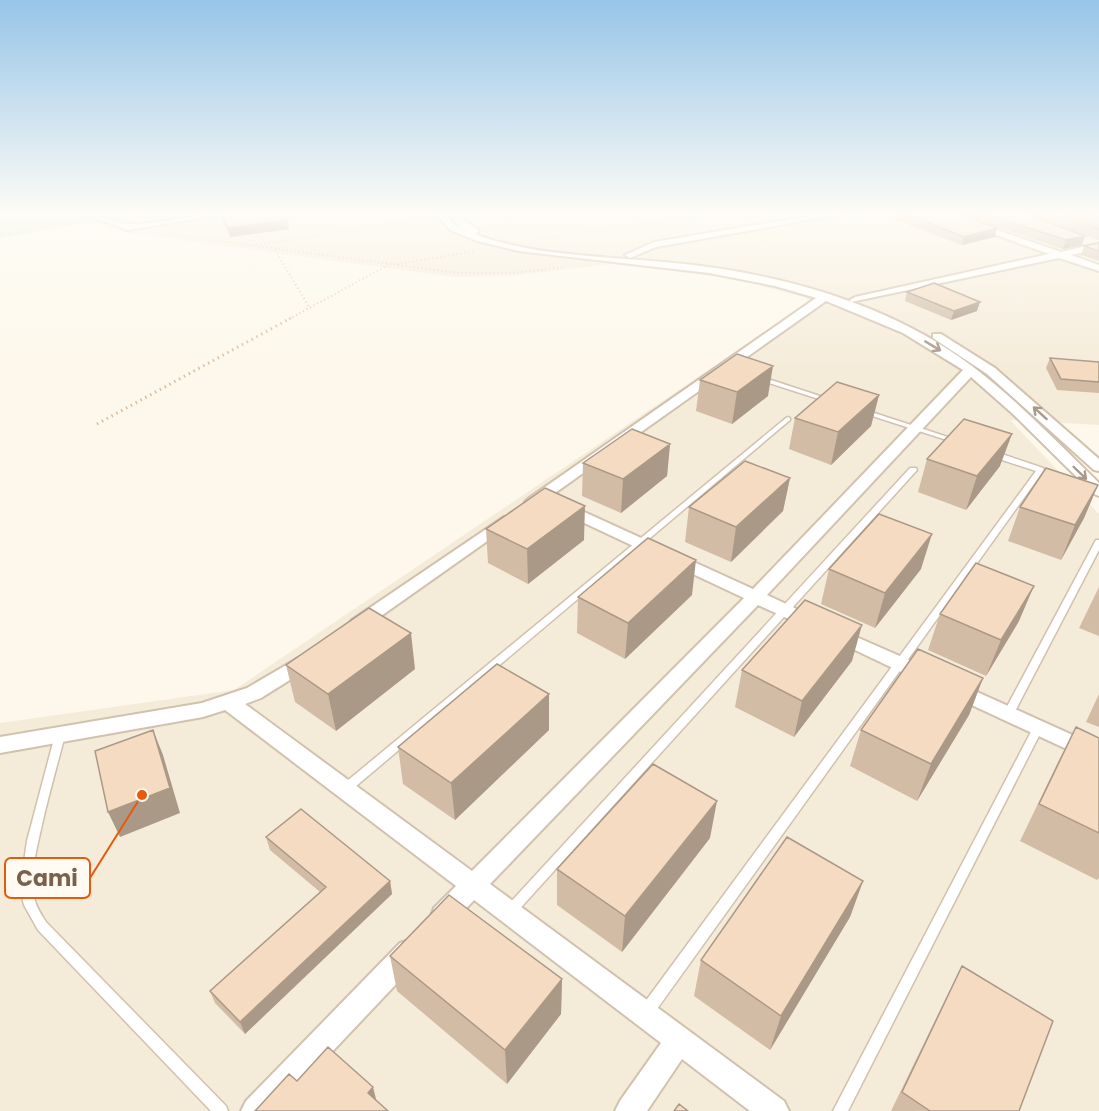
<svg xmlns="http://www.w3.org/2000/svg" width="1099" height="1111" viewBox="0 0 1099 1111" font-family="Poppins,sans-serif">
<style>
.residential{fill:#f5ebd9}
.green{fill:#d3edc8}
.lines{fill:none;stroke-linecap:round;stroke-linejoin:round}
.lane-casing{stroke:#d1c1af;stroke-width:3}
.street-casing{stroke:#d1c1af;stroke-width:4}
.path-far1{stroke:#dabea3;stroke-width:2;stroke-dasharray:1 3;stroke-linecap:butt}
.path{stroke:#dabea3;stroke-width:3;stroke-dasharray:1.5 4;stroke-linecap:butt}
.lane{fill:#fff;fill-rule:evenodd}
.street{fill:#fff;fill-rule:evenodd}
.wall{fill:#d2bca6}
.shaded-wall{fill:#ab9987}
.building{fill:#f4dbc1;stroke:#ab9987;stroke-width:1.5}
.oneway{stroke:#a9988b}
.leader{fill:none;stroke:#e8590c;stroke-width:2}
.callout-dot{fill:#e8590c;stroke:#fffbf2;stroke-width:2}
.callout{fill:#fffbf2;stroke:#e8590c;stroke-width:2}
.callout-label{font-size:22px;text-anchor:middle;font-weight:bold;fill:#7b614c}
</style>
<rect width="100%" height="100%" fill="#fdf8eb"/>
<path class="residential" d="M65 213H1099V425L1010 420 1099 514V1111H0V723L234 690 808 303 807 298 735 279 613 264 509 276 454 277 128 233 87 223Z"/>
<path class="green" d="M0 213H65L87 223 0 238Z"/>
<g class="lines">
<g class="lane-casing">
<path id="lane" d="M762 377 832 400 833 401 830 403 828 402 760 380V378Z
M865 410 957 440 958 441 957 442H953L863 413V411Z
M788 417 790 418V420L349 792 345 793 341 792 340 789 341 786 786 418Z
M990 452H996L1043 468 1044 470 652 1016 647 1018 642 1016 640 1011 642 1006 1036 471 990 456 989 454Z
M910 468H916L917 470 515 914 511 916 507 914 505 910 507 906Z
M1096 540H1099V550L1012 717 1008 718 1004 717 1003 714Z
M1038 724 1042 725 1043 728 848 1111H833L1033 728 1034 725Z
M60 731 64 732 65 735C57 766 48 797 41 829 36 851 30 875 34 897 36 907 41 914 46 922L226 1106 228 1111H211L38 930 24 905 22 897 21 882 27 841 55 735 56 732Z"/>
</g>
<g class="street-casing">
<path id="street" d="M81 213C98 213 114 224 130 224 164 224 198 213 232 213L128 230Z
M436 213H445L456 226 464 229 457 225 451 213H460L464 221 477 229 479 231 475 234C532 257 623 257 685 264 785 275 891 305 972 366 1018 401 1058 443 1099 483V496L1094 494 1013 414 971 377 767 595 818 619 821 623 818 627H806L758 605 490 884 784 1101 789 1111H750L682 1059 647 1111H615L620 1101 661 1043 474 900 452 924 443 927 434 924 431 916 434 908 456 886 225 710 203 717 0 753V737L202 703 247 688 305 654 312 656 314 661 312 666 261 698 245 704 472 871 744 598 561 512 558 509 561 506H571L753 589 963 370 903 333 826 301 538 505H528L525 502 528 499 816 298 775 286 709 273 518 251 477 241 450 230Z
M827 213H849L656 247 630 258 625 255 654 242Z
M935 213H948L1061 252 1099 243V249L1071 255 1099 265V271L1059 258 851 302 850 300 855 297 1049 254Z
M933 334H941L995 368 1099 459V471L1094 470 987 374 933 338Z
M504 517 510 519 512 522 510 525 364 628H352L349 624 352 620Z
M838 629 934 671 937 676 934 681H920L832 639 829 635 832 631Z
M955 682 1099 747V764L948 694 945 689 948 684Z
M409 940 418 943 422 952 418 961 276 1111H241L246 1101 400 943Z"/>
</g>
<path class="path-far1" d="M168 234 458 273H512L565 267
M0 235 47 227 54 221 47 213
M539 239 717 213
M257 245 430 218
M275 250 309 307
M397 264 476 251
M289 319 388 265"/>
<path class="path" d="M97 424 291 318"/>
<use href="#lane" class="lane"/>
<use href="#street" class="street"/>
</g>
<path class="wall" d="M892 213H955L995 237 962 245 891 218Z
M956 213H1057L1099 228V240L1054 225 1082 245 1063 249Z
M1057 213H1099V227Z
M221 214 289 229 230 237 223 223Z
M1099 243V261L1081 255 1084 246Z
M907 292 977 311 951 320 905 301Z
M1050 358 1099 362V393L1057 390 1046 368Z
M700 380 768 396 732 424 696 411Z
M879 395 871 426 831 465 789 449 795 418Z
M670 444 667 476 621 513 582 496 583 463Z
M927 459 1000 466 966 510 918 492Z
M790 478 783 511 731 562 685 542 689 507Z
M1098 485 1084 518 1061 560 1008 541 1020 507Z
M486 529 584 540 528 584 488 563Z
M829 569H921L875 628 821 604Z
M1099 587V636L1079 628Z
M692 595 625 659 577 633 578 597Z
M940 614 1019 621 986 676 928 650Z
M852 661 794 737 735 707 742 670Z
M286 665 415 669 336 731 295 702Z
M983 678 969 715 917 801 850 766 861 730Z
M1099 694V727L1086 722Z
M1076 727 1099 738V878L1097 880 1020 841 1057 764Z
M549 730 455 820 403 784 398 747Z
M266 837 390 881 392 894 245 1034 215 1003 210 991 320 892 270 850Z
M710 838 622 952 557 905V869Z
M863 881 850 917 770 1050 694 996 701 960Z
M390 956 562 979 561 1014 507 1084 397 991Z
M962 966 1019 1111H891L944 1002Z"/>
<path class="shaded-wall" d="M287 213 289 229 230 237 228 228Z
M997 228 995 237 962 245 964 237Z
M1085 236 1082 245 1063 249 1066 240Z
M980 302 977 311 951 320 954 311Z
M773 366 768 396 732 424 737 392Z
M879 395 871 426 831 465 838 432Z
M1012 434 1000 466 966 510 977 476Z
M670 444 667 476 621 513 623 479Z
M790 478 783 511 731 562 736 527Z
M1098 485 1084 518 1061 560 1075 525Z
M585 506 584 540 528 584 527 549Z
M932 534 921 569 875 628 885 593Z
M696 560 692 595 625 659 628 623Z
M1034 586 1019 621 986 676 1001 640Z
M862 625 852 661 794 737 802 701Z
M411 633 415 669 336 731 328 694Z
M983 678 969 715 917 801 931 764Z
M549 694V730L455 820 451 783Z
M153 730 163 755 180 813 120 837 108 812Z
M717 801 710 838 622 952 625 916Z
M390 881 392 894 245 1034 240 1022Z
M863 881 850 917 770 1050 781 1016Z
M562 979 561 1014 507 1084 505 1050Z
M373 1087 379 1111 368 1093Z"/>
<path class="building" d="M230 213H287L288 220 228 228 221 214Z
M904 213H955L997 228 964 237Z
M983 213H1023L1085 236 1066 240Z
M1048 213H1057L1099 228V230Z
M1086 213H1099V217Z
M1099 243V251L1084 246Z
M934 283 980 302 954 311 907 292Z
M737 354 773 366 737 392 700 380Z
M1050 358 1099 362V382L1061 379Z
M837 382 879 395 838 432 795 418Z
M964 419 1012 434 977 476 927 459Z
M632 429 670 444 623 479 583 463Z
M745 461 790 478 736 527 689 507Z
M1046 468 1098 485 1075 525 1020 507Z
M545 488 585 506 527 549 486 529Z
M879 514 932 534 885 593 829 569Z
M648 538 696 560 628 623 578 597Z
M976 563 1034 586 1001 640 940 614Z
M805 600 862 625 802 701 742 670Z
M369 608 411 633 328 694 286 665Z
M918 649 983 678 931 764 861 730Z
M497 664 549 694 451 783 398 747Z
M1076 727 1099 738V833L1039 804Z
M153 730 170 788 108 812 95 751Z
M653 764 717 801 625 916 557 869Z
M301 809 390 881 240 1022 210 991 326 887 266 837Z
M787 837 863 881 781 1016 701 960Z
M449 895 562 979 505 1050 390 956Z
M962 966 1053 1021 1019 1111H930L902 1092Z
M328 1047 373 1087 368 1093 388 1111H255L289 1074 297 1081Z
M679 1104 688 1111H674Z"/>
<defs><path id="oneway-shaft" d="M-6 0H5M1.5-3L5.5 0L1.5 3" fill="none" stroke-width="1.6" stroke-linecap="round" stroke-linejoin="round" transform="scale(1.5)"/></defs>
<g class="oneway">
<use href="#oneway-shaft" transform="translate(933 346) rotate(31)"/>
<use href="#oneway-shaft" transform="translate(1040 413) rotate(-138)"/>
<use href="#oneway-shaft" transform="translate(1080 473) rotate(44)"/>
</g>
<linearGradient id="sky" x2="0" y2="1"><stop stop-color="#97c5e8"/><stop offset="0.58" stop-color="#fefcf6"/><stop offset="1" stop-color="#fefcf6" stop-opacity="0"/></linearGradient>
<rect width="1099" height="369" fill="url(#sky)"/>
<path class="leader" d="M142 795L90 878"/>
<circle class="callout-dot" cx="142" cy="795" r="6"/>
<rect class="callout" x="5" y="858" width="85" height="40" rx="6"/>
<g class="callout-label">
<text x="47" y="886">Cami</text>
</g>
</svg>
